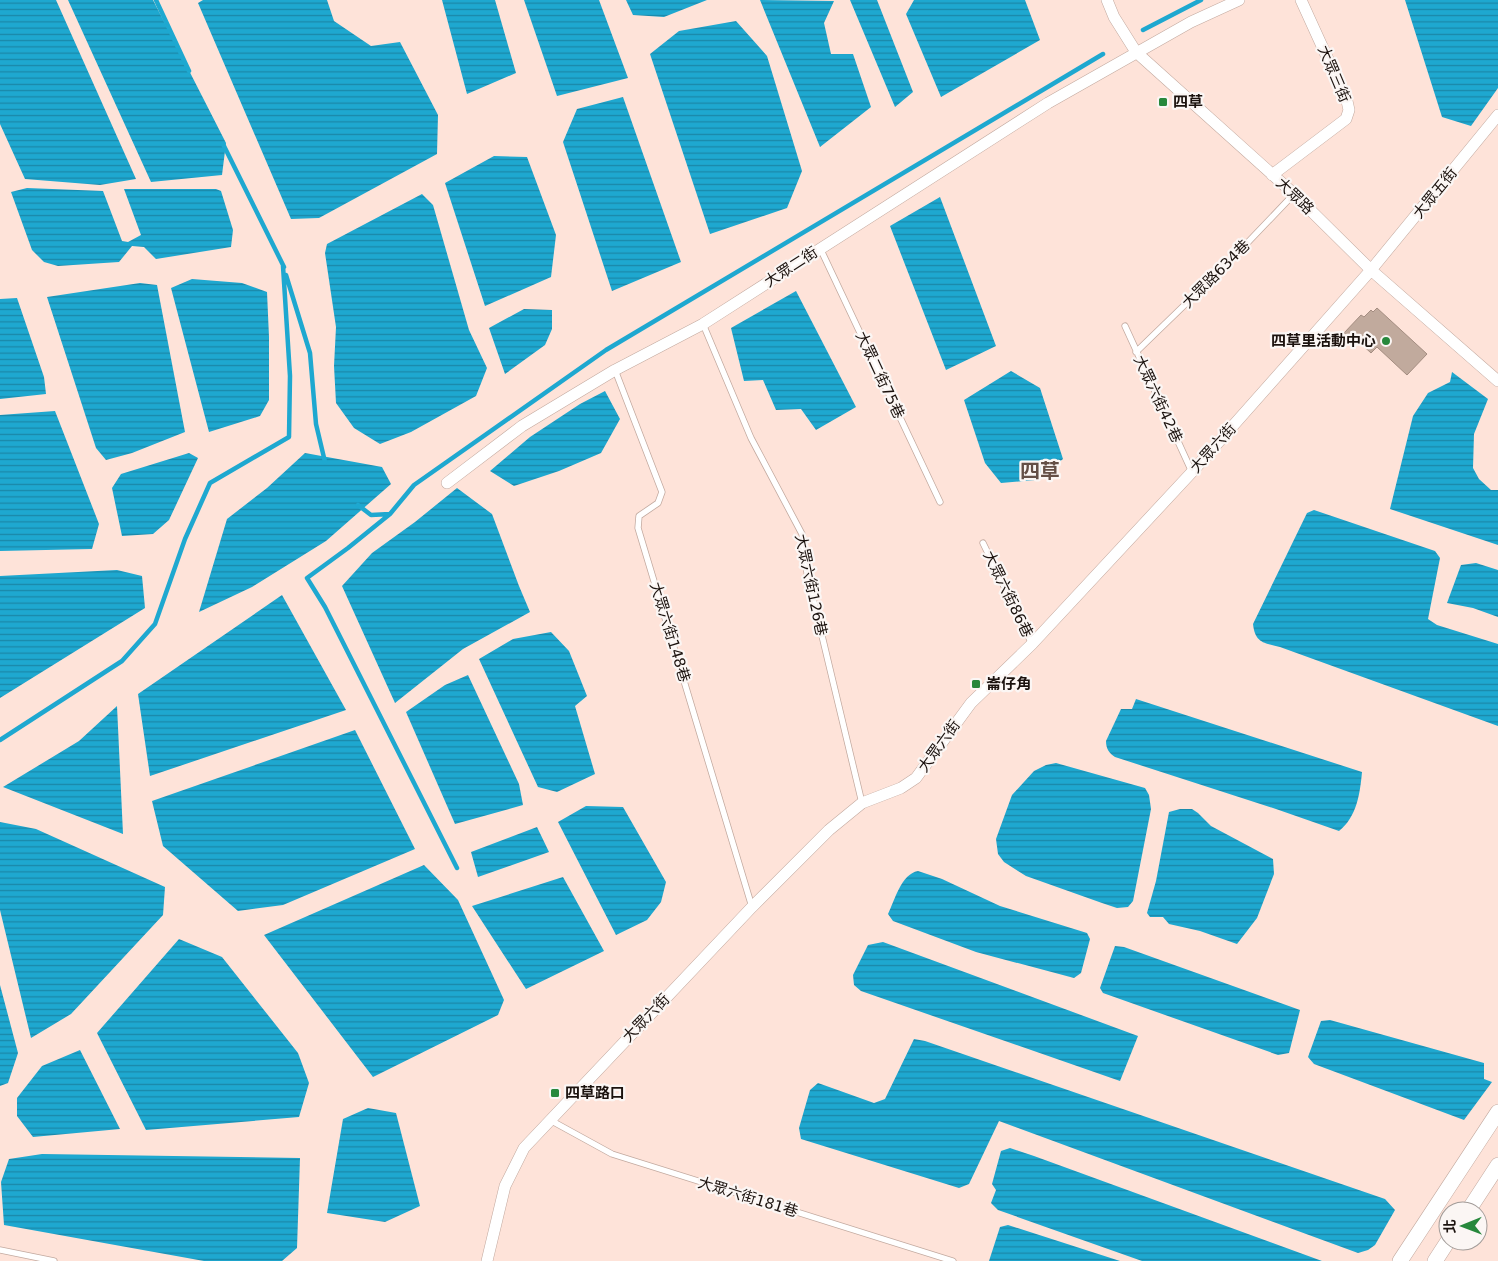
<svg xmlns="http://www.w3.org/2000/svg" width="1498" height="1261" viewBox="0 0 1498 1261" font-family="'DejaVu Sans','Noto Sans TC',sans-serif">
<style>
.water{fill:url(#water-rules)}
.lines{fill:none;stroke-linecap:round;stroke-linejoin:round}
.stream{stroke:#1ea8d0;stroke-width:4.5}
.building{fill:#c1aa9d;stroke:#a48d81}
.service-casing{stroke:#c2a99f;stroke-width:7}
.minor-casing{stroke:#c2a99f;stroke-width:12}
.tertiary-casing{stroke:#c2a99f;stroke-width:16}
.service{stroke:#fff;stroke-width:5.5}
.minor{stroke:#fff;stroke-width:11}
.tertiary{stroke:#fff;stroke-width:15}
.poi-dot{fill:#27883c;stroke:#fbf6f4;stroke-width:2}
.labels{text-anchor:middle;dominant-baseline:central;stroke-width:4.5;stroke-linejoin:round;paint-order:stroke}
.street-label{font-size:15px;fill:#1b120e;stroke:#fbf6f4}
.poi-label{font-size:15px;font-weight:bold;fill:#1b120e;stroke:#fbf6f4;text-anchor:start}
.district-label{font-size:20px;font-weight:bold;fill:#654f46;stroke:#fbf6f4}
</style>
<defs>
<pattern id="water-rules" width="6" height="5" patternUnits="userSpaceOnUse" patternTransform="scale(1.25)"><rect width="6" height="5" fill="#1ea8d0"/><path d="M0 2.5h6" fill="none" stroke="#1a87a7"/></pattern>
</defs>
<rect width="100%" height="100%" fill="#fee3d9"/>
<path class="water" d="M0 0H56L136 179 100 185 25 179 0 124Z
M68 0H153L226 143 222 175 151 182Z
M203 0H327L334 21 371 46 400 42 438 115 437 154 319 218 291 219 198 3Z
M442 0H495L516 73 467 94Z
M524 0H599L628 78 557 96Z
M626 0H707L664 17 633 15Z
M760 0 834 1 824 23 831 54H853L871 107 820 147Z
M850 0H877L913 92 895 107Z
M914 0H1025L1040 40 941 97 906 14Z
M1405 0H1498V88L1471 126 1442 117Z
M736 21 767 56 802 171 787 208 710 234 650 54 679 31Z
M623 97 681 262 612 291 563 142 577 109Z
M494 156 527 157 556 235 551 277 485 306 445 183Z
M27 188 103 191 122 241 128 242 141 235 124 189H216L221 191 233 230 231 247 156 259 144 247 132 246 119 262 58 266 44 262 32 250 11 192Z
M422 194 433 205 469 330 487 368 476 396 411 432 380 444 354 428 336 403 334 366 336 327 325 253 327 244Z
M940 197 996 346 946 370 890 226Z
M192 279 242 283 267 292 269 337V400L260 416 209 432 171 288Z
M140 283 157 285 185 432 132 453 106 460 96 448 47 297Z
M796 291 856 407 816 430 801 409 776 410 763 380 744 381 731 328Z
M17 298 44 377 46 394 0 399V299Z
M524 309 552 310V329L545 345 505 374 489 328Z
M1011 371 1040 388 1063 459 1036 480 1001 483 985 463 964 400Z
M1452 372 1488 399 1474 434 1473 468 1479 479 1491 490H1498V545L1390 509 1413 416 1428 393 1450 382Z
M605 391 620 419 601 453 559 471 514 486 490 471 530 437 580 404Z
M55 411 99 524 92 549 0 551V415Z
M189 453 198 458 169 520 153 534 122 536 112 488 121 474Z
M305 453 382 467 391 484 326 541 252 587 199 612 227 519 267 488Z
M457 488 492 514 519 586 530 612 463 649 395 703 342 586 372 553 415 522Z
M1314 510 1435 551 1440 558 1428 619 1437 625 1498 644V726L1280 647C1264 643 1255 643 1253 624L1307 513Z
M1476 563 1498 570V617L1473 608 1447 603 1461 565Z
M117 570 142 576 145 608 0 698V576Z
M282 595 346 710 150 776 138 694Z
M551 632 569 651 587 696 575 706 595 774 557 792 538 787 479 659 513 639Z
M468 675 519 784 523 805 455 824 406 712 445 685Z
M1136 699 1362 772C1360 793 1357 817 1339 831L1276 809 1115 757C1109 753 1106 749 1106 741L1121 709H1132Z
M117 706 123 834 3 787 79 741Z
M355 730 415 849 283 905 238 911 163 846 152 801Z
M1056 763 1145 788 1149 795 1151 809 1133 901 1128 907 1117 908 1102 903 1026 876 1004 862 998 854 996 839 1012 795 1034 771 1046 765Z
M586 806 623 807 666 882 661 902 647 920 616 935 558 822Z
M1180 809H1192L1198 813 1211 826 1273 859 1274 874 1257 918 1237 944 1200 931 1169 924 1163 917H1150L1147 913 1156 881 1169 812Z
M0 822 36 829 165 887 163 915 71 1014 31 1038 0 910Z
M537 827 549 852 478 877 471 852Z
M424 865 458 900 504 1000 498 1015 373 1077 264 935Z
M918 871 942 879 1000 906 1087 933 1090 939 1081 973 1074 978 976 952 893 921 888 914C895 900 901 874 918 871Z
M563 877 604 951 526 989 472 906Z
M179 939 222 957 298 1053 309 1083 299 1117 146 1130 97 1033Z
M883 942 1138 1036 1120 1081 861 991 854 985 853 975 868 945Z
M1115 946 1124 947 1300 1010 1289 1053 1278 1055 1103 993 1100 988Z
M0 985 18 1053 8 1083 0 1086Z
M1330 1020 1484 1063V1079L1492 1082 1464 1120 1314 1064 1308 1057 1321 1021Z
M914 1039 925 1041 1385 1199 1395 1210 1375 1245 1368 1250 1358 1253 999 1121 969 1184 959 1188 801 1139 799 1128 810 1090 818 1083 874 1103 885 1099Z
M80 1050 120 1129 33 1137 17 1116V1098L42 1066Z
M368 1108 396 1113 420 1206 385 1222 327 1213 343 1119Z
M1010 1148 1034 1156 1322 1261H1142L998 1210 991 1203 996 1190 992 1184 1001 1151Z
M42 1154 300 1158 297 1248 282 1261H204L4 1225 1 1182 9 1159Z
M1008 1225 1120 1261H989L1000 1227Z"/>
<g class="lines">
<path class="stream" d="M156 0 189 71
M1143 30 1201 0
M223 144 284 267
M286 275 310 353 316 424 325 462
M358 505 371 515 390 514
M0 740 122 661 155 624 185 539 210 483 289 437 290 376 283 266
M457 868 325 607 307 578 348 548 390 514 414 485 606 350 1103 54"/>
</g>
<path class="building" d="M1377 308 1427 354 1407 375 1377 347 1371 353 1357 340 1355 342 1344 333 1361 315 1364 317 1371 310 1373 312Z"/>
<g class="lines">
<g class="service-casing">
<path id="service" d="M820 248 940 502
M703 324 751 438 802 534 807 573 862 803
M1125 326 1192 472
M1136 352 1231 260 1294 194
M615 370 662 492 658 503 639 516 638 528 752 907
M983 543 1032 644
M550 1120 612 1154 953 1261
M0 1250 54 1261"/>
</g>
<g class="minor-casing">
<path id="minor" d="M1107 0 1114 17 1136 52 1294 194 1371 270 1498 381
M1272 175 1346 119 1349 110 1347 101 1301 0
M447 483 522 426 615 370 703 324 1048 103 1191 22 1239 0
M487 1261 505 1186 524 1148 752 907 829 830 862 803 901 788 916 778 971 703 1032 644 1192 472 1371 270 1498 115"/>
</g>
<g class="tertiary-casing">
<path id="tertiary" d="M1468 1211 1498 1165
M1400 1261 1498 1112
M1435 1261 1448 1241"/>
</g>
<use href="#service" class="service"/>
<use href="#minor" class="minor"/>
<use href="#tertiary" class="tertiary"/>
</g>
<g class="poi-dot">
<rect x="1158" y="97" width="10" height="10" rx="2.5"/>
<circle cx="1386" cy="341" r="5"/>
<rect x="971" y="679" width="10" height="10" rx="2.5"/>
<rect x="550" y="1088" width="10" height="10" rx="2.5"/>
</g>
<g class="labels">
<g class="street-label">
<text transform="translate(1334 74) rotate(67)">大眾三街</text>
<text transform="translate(1435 193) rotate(-51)">大眾五街</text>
<text transform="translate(1295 196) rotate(44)">大眾路</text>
<text transform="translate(791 267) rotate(-33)">大眾二街</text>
<text transform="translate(1216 274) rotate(-45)">大眾路634巷</text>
<text transform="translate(880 375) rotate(65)">大眾二街75巷</text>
<text transform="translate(1158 399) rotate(65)">大眾六街42巷</text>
<text transform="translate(1213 448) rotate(-48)">大眾六街</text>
<text transform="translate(811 585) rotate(78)">大眾六街126巷</text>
<text transform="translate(1008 594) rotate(64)">大眾六街86巷</text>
<text transform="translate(670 632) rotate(73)">大眾六街148巷</text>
<text transform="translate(939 746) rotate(-54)">大眾六街</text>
<text transform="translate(646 1018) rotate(-46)">大眾六街</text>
<text transform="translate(748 1197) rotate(17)">大眾六街181巷</text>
</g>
<g class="poi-label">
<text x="1173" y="102">四草</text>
<text x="1376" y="341" text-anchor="end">四草里活動中心</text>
<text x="986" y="684">崙仔角</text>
<text x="565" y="1093">四草路口</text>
</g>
<g class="district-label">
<text x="1040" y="471">四草</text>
</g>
</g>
<g transform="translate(1463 1226) rotate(269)"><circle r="24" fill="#fbf6f4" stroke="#a19b98"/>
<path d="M0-4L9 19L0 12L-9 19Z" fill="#27883c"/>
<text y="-8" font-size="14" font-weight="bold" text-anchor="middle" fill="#1b120e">北</text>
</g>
</svg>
